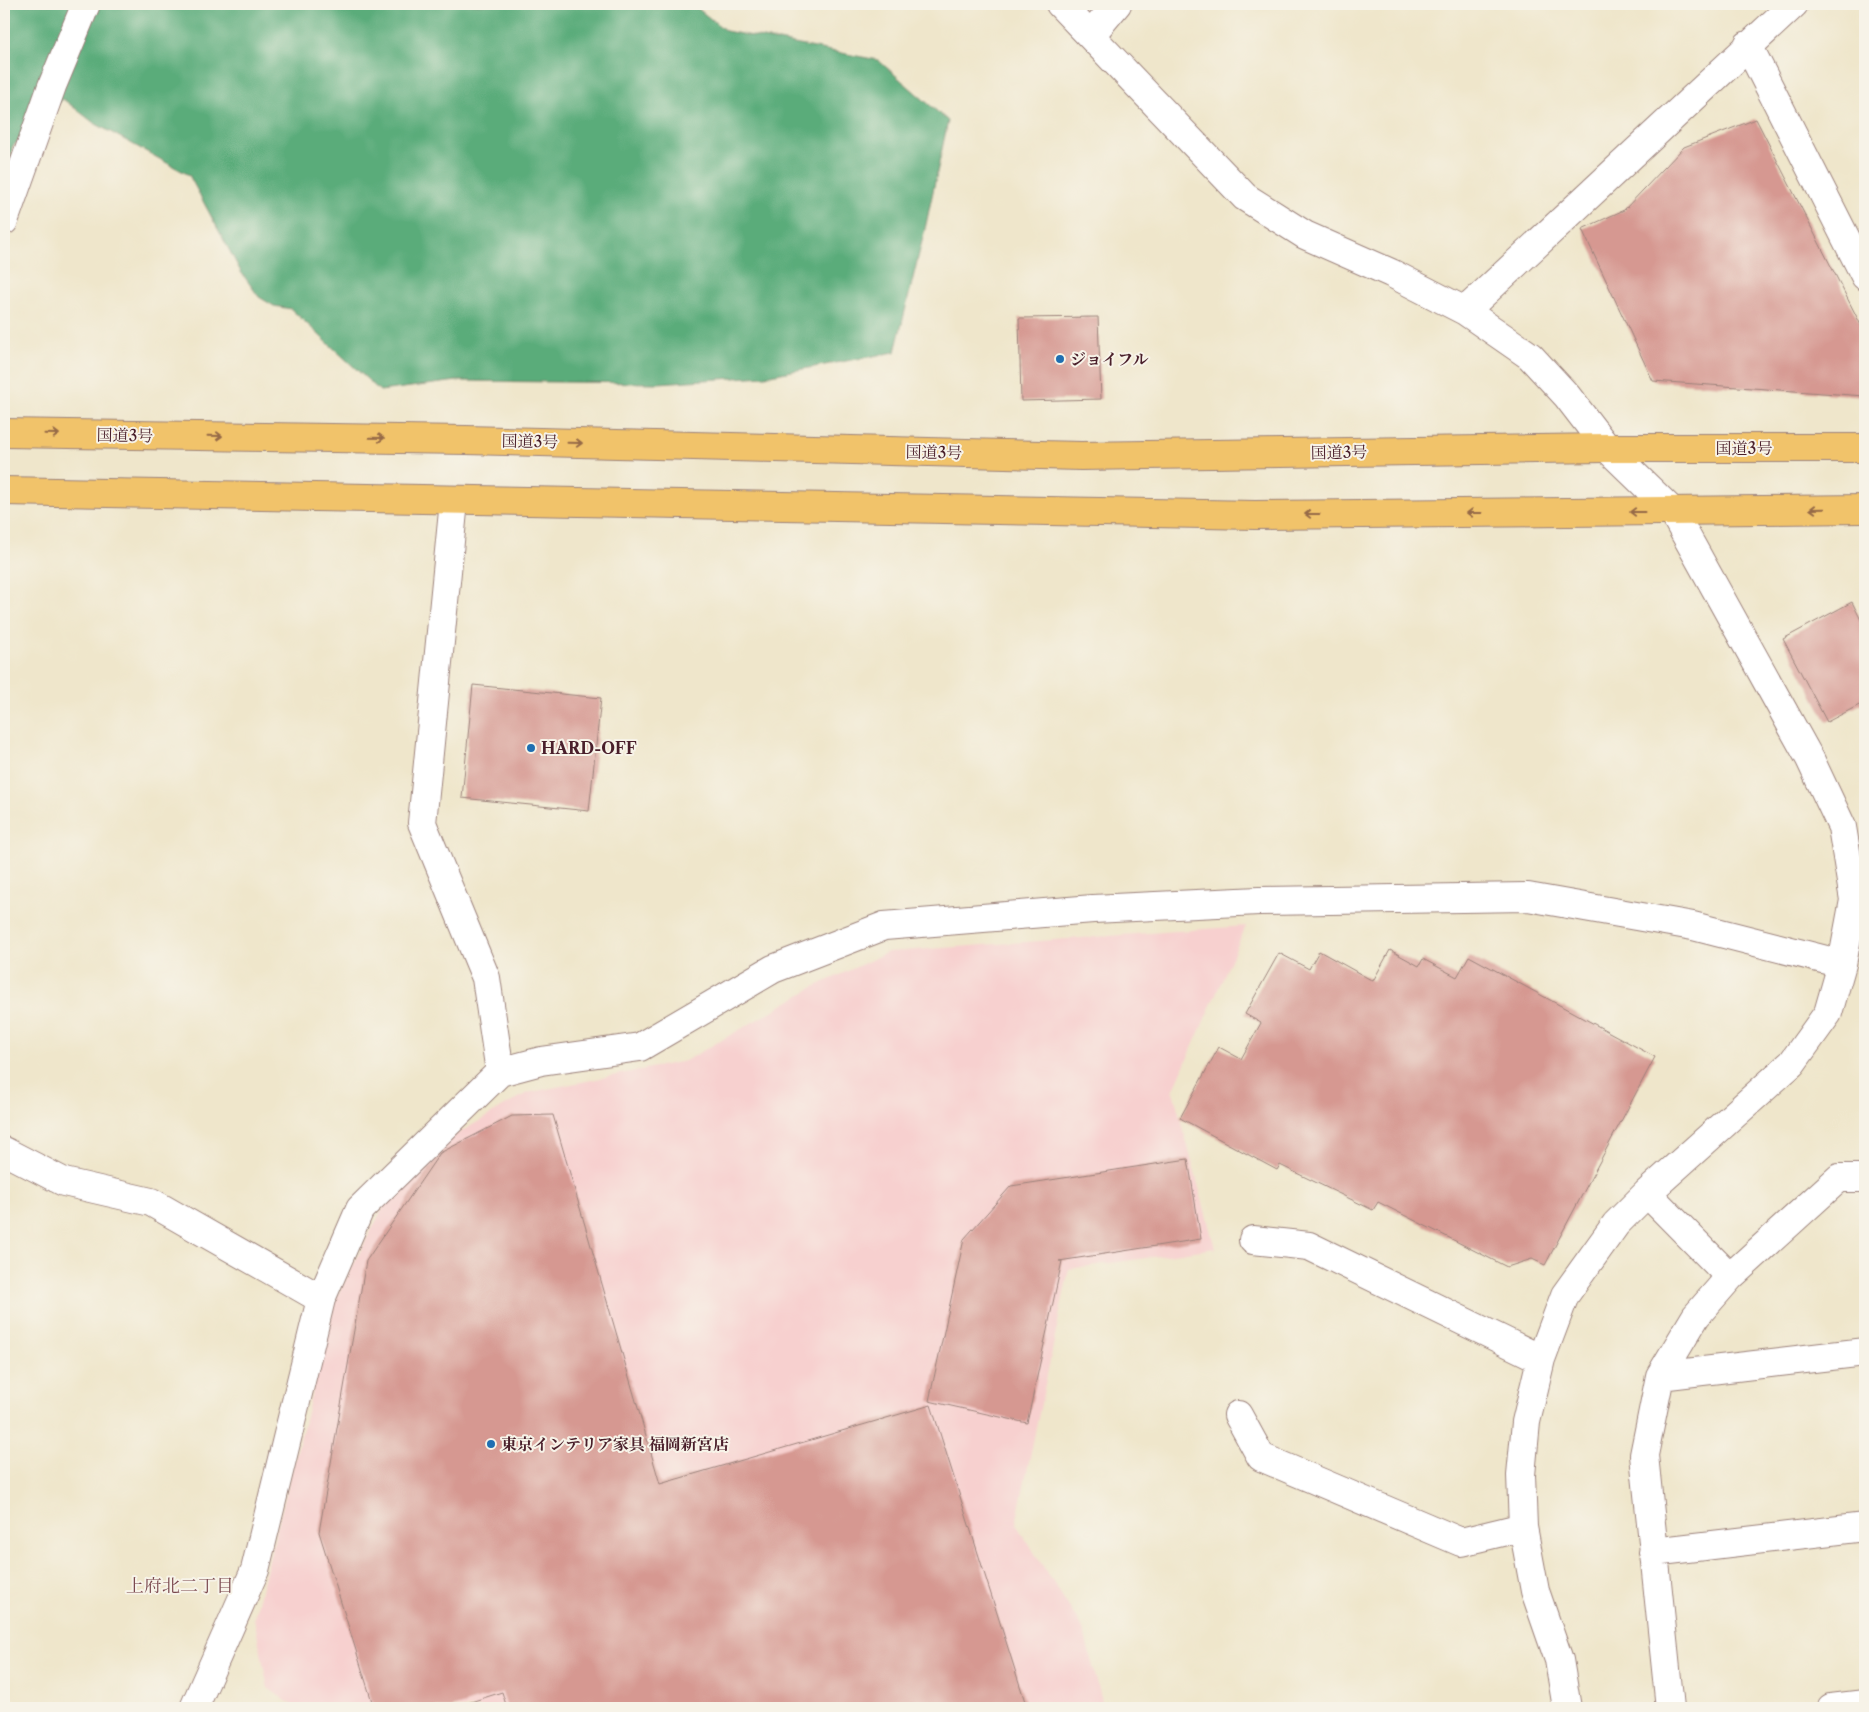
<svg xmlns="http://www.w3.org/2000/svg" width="1869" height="1712" viewBox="0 0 1869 1712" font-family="'Libre Caslon Text','Noto Serif JP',serif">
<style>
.built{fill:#f7d0cf}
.forest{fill:#5aac7a;stroke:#526652}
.building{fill:#d69891}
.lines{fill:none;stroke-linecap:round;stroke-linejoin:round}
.minor-casing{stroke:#9c827b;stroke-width:30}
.highway-casing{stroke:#9c827b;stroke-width:30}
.minor{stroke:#fff;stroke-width:28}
.highway{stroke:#f1c36a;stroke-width:28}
.oneway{stroke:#956947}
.poi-dot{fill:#1f6fb2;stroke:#f7f3e8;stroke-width:2}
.labels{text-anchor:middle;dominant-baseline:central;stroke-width:4;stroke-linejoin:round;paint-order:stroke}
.poi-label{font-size:16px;font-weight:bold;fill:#4a1f2b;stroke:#f7f3e8;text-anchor:start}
.street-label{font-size:16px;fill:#4a1f2b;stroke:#f7f3e8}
.neighbourhood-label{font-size:18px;fill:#7b494f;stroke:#f7f3e8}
</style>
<rect width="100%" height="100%" fill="#f7f3e8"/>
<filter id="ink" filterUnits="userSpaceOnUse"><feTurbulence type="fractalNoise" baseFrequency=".02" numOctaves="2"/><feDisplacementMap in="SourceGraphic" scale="10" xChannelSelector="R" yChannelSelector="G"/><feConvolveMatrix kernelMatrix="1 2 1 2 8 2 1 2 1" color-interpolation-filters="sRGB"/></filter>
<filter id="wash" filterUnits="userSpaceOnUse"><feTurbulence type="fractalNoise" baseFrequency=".0096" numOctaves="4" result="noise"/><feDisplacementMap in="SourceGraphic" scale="20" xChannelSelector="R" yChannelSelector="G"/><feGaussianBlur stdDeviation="1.12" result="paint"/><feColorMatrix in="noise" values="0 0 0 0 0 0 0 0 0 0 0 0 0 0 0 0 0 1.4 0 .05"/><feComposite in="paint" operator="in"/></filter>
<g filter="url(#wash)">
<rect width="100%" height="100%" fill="#efe6cb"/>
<path class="built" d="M1246 926 1173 1091 1215 1248 1069 1269 1016 1524 1083 1629 1104 1708H296L268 1688 254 1618 337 1296 384 1206 447 1140 527 1093 685 1061 814 987 888 952Z"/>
<path class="forest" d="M4 4H692L726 31 878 60 948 121 925 229 895 352 765 376 658 383 457 381 380 391 291 309 274 306 259 297 241 272 189 175 94 123 63 99 12 147 4 226V42L6 39Z"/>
<g id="blocks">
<path class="building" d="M1756 119 1865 333V396L1653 381 1582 229 1624 210 1684 147Z
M1098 317 1101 399 1021 401 1019 318Z
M1852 602 1865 628V702L1827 722 1783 639Z
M473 685 601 698 589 811 462 798Z
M1390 950 1419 966 1423 959 1457 977 1469 956 1655 1057 1545 1265 1532 1259 1507 1267 1378 1202 1373 1210 1280 1165 1277 1170 1180 1118 1219 1047 1241 1059 1261 1023 1245 1014 1279 953 1309 969 1319 951 1373 981Z
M553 1115 660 1484 931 1405 1027 1708H507L502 1692 452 1708H374L319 1532 366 1261 440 1153 512 1116Z
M1188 1159 1201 1239 1059 1261H1062L1027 1423 929 1401 964 1239 1011 1186Z"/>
</g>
</g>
<g filter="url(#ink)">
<use href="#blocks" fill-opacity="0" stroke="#9c827b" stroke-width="1"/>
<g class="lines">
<g class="minor-casing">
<path id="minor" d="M1060 4 1245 197 1305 235 1391 273 1465 311 1530 356 1567 396 1607 448 1673 512 1810 759 1842 827 1854 900 1842 964 1828 1013 1792 1063 1647 1193 1616 1224 1565 1295 1541 1359 1526 1422 1521 1475 1523 1527 1535 1591 1559 1660 1567 1708
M1091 35 1117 4
M1748 45 1865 276
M4 221 52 86 86 4
M1465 311 1794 4
M454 501 422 823 486 978 500 1072
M4 1151 64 1182 151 1202 321 1299
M1647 1193 1730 1277
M1253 1240 1309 1246 1541 1359
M1660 1376 1865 1352
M1238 1415 1261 1457 1461 1542 1523 1527
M1653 1552 1865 1527
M194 1708 255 1570 321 1299 360 1209 500 1072 541 1061 640 1047 773 969 884 926 1093 909 1259 901 1528 897 1693 926 1842 964
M1670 1708 1644 1455 1660 1376 1696 1316 1730 1277 1839 1178H1865
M1831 1708 1865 1704"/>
</g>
<g class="highway-casing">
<path id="highway" d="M4 433 466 440 1081 456 1607 448H1865
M4 491 1255 515 1865 509"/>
</g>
<use href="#minor" class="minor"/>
<use href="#highway" class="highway"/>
</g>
<defs><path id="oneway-shaft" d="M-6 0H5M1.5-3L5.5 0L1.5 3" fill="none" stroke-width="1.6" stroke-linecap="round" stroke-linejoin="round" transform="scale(1.25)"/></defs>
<g class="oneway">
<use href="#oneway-shaft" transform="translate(52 434) rotate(1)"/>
<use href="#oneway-shaft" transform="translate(215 436) rotate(1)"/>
<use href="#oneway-shaft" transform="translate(377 438) rotate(1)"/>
<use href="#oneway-shaft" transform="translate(575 443) rotate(1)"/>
<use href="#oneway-shaft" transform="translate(1817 509) rotate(179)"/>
<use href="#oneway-shaft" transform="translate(1637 512) rotate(180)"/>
<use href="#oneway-shaft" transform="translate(1474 513) rotate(180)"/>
<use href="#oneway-shaft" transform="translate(1312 514) rotate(180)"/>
</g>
</g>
<g class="poi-dot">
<circle cx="1060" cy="359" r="5"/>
<circle cx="531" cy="748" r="5"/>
<circle cx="491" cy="1444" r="5"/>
</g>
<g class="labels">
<g class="poi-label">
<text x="1070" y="359">ジョイフル</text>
<text x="541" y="748">HARD-OFF</text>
<text x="501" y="1444">東京インテリア家具 福岡新宮店</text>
</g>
<g class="street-label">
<text transform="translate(125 435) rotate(1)">国道3号</text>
<text transform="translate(530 441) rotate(1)">国道3号</text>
<text x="1744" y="448">国道3号</text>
<text transform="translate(934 452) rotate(1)">国道3号</text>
<text transform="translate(1339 452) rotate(-1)">国道3号</text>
</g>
<g class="neighbourhood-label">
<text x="180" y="1586">上府北二丁目</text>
</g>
</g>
<rect width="1869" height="1712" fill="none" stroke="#f7f3e8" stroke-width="20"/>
</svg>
